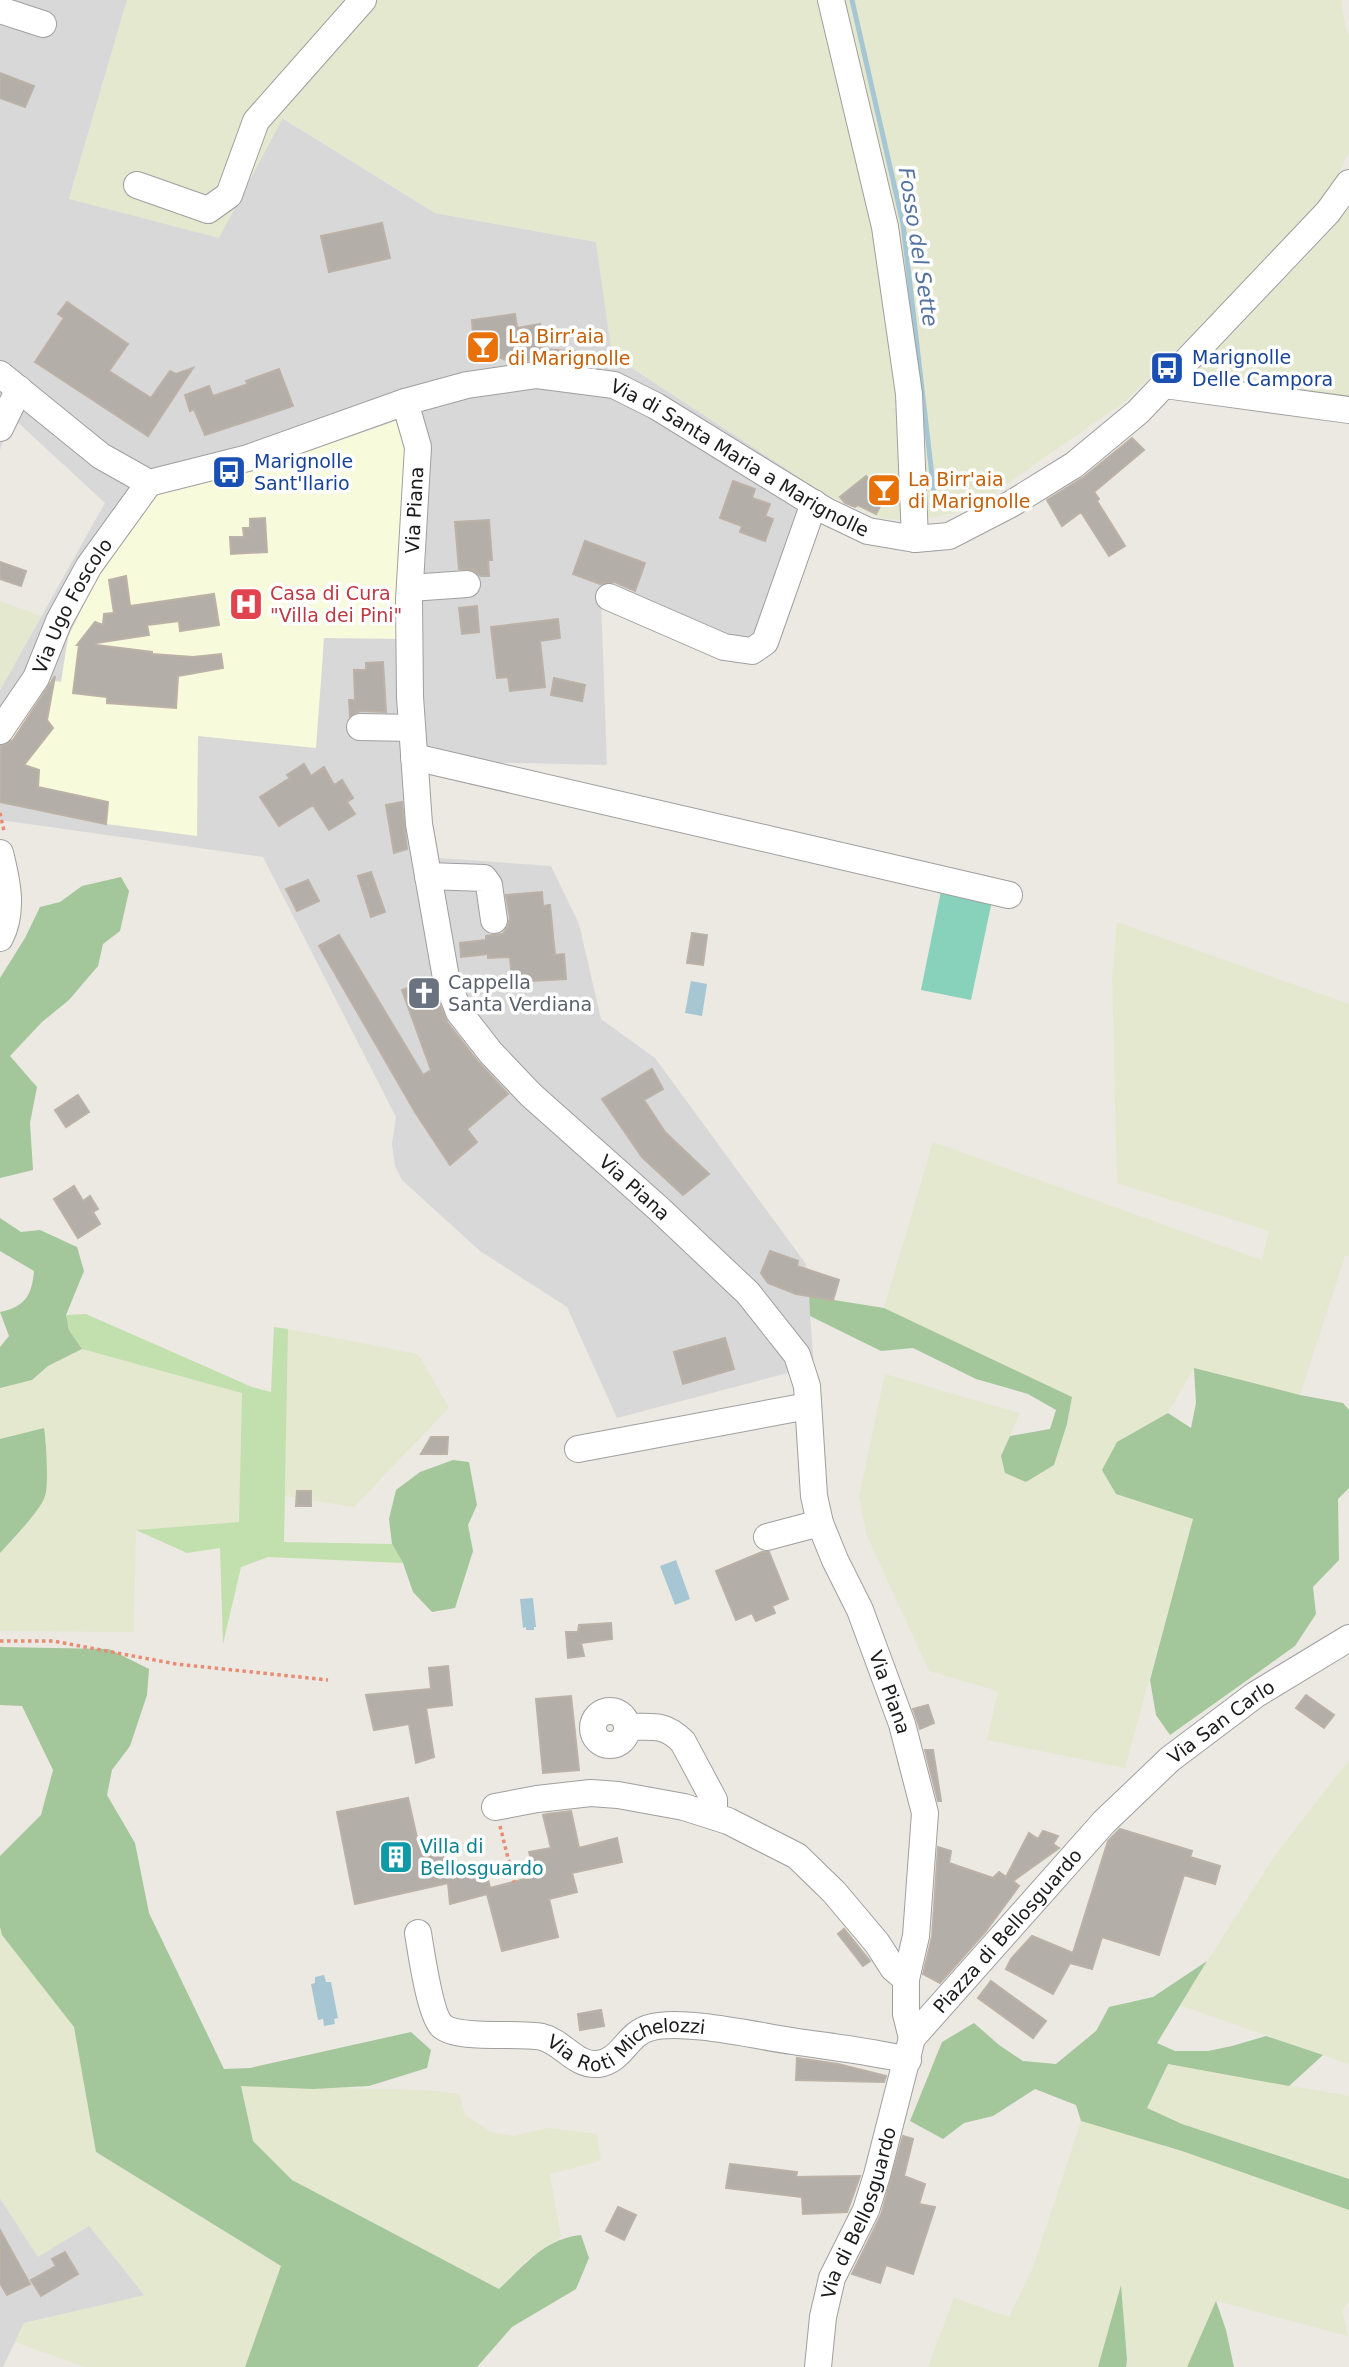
<svg xmlns="http://www.w3.org/2000/svg" width="1349" height="2367" viewBox="0 0 1349 2367" font-family="'DejaVu Sans',sans-serif">
<style>
.residential{fill:#d9d8d8}
.education{fill:#f8fadc}
.farmland{fill:#e4e8cf}
.grass{fill:#c2e0ad}
.forest{fill:#a4c69b}
.pitch{fill:#88d2bc}
.water{fill:#a7c6d4}
.lines{fill:none;stroke-linecap:round;stroke-linejoin:round}
.stream{stroke:#a7c6d4;stroke-width:5}
.building{fill:#b4aea8;stroke:#bbb1a6;stroke-width:2}
.minor-casing{stroke:#9f9f9f;stroke-width:28}
.path{stroke:#e88c76;stroke-width:3.5;stroke-dasharray:3.5 3.5;stroke-linecap:butt}
.minor{stroke:#fff;stroke-width:26}
.labels{text-anchor:middle;dominant-baseline:central;stroke-width:7;stroke-linejoin:round;paint-order:stroke}
.food-label{font-size:19px;fill:#c56008;stroke:#fff;text-anchor:start}
.transit-label{font-size:19px;fill:#164399;stroke:#fff;text-anchor:start}
.street-label{font-size:19px;fill:#1b1b1b;stroke:#fff}
.health-label{font-size:19px;fill:#be3a42;stroke:#fff;text-anchor:start}
.worship-label{font-size:19px;fill:#5b616d;stroke:#fff;text-anchor:start}
.culture-label{font-size:19px;fill:#0d838f;stroke:#fff;text-anchor:start}
.water-label{font-size:21px;font-style:italic;fill:#54739e;stroke:#fff}
</style>
<rect width="100%" height="100%" fill="#ebe9e2"/>
<path class="residential" d="M0 0H127L69 199 282 118 435 213 597 242 612 355 825 494 740 661 601 602 607 765 423 761 439 858 551 866 579 924 601 1019 655 1058 806 1264 814 1366 617 1418 567 1307 480 1251 402 1180 395 1166 392 1144 396 1117 263 857 0 820V690L105 503 12 417 0 450Z
M0 2198 38 2256 89 2225 145 2296 24 2323 3 2367H0Z"/>
<path class="education" d="M398 420 408 442 407 639 324 638 316 748 198 736 197 836 106 824 0 802V749L2 741 49 680 61 682 68 637 100 571 160 488 275 463Z"/>
<path class="farmland" d="M127 0H1341L1346 29 1349 36V152L1325 200 1127 400 971 509 922 520 884 519 825 494 612 355 596 242 435 213 283 118 219 238 69 199Z
M1349 207V398L1199 379 1196 372 1336 225Z
M0 601 41 616 0 690Z
M1117 922 1349 1004V1256H1345L1300 1395 1194 1368 1168 1413 1117 1442 1116 1494 1193 1519 1125 1768 987 1740 998 1691 929 1671 867 1536 859 1496 885 1374 1020 1413 1001 1456 1054 1465 1067 1424 1072 1397 884 1308 933 1142 1262 1260 1269 1231 1117 1183 1112 976Z
M288 1329 418 1354 449 1408 354 1507 285 1496Z
M82 1349 242 1392 239 1522 136 1530 134 1632 0 1631V1553L19 1534 43 1428 0 1439V1388L32 1380 48 1366Z
M1349 1760V2064L1179 2005 1276 1854Z
M0 1927 2 1935 74 2027 96 2152 281 2266 245 2367H85L15 2342 24 2323 145 2295 89 2226 38 2257 0 2198Z
M1168 2064 1349 2096V2179L1182 2124 1147 2108Z
M241 2086 425 2090 459 2094 465 2115 491 2132 513 2136 548 2128 597 2134 601 2161 550 2174 561 2237 525 2262 500 2289 292 2180 253 2141Z
M1081 2121 1182 2151 1349 2210V2301L1342 2310 1348 2336 1217 2301 1187 2367H1126L1127 2360 1121 2287 1098 2367H928L954 2298 1009 2317 1033 2267Z"/>
<path class="grass" d="M86 1314 252 1387 271 1392 274 1327 288 1329 284 1542 392 1544 403 1563 268 1557 241 1567 223 1644 220 1548 187 1553 136 1530 239 1522 242 1393 82 1349 69 1330 66 1315Z"/>
<path class="forest" d="M121 877 129 891 120 931 103 944 98 966 69 1000 42 1022 10 1056 37 1087 30 1123 33 1170 0 1178V978L25 938 40 907 60 902 82 886Z
M0 1218 21 1232 40 1230 77 1247 84 1271 66 1315 69 1330 82 1349 48 1366 32 1380 0 1388V1347L9 1336 0 1312C25 1307 32 1295 34 1271L0 1251Z
M809 1296 884 1308 1072 1397 1067 1424 1054 1465 1026 1482 1005 1473 1001 1456 1010 1436 1050 1429 1056 1410 1028 1394 976 1379 913 1348 881 1351 810 1316Z
M1194 1368 1300 1395 1343 1403 1349 1410V1488L1338 1499 1339 1560 1313 1587 1316 1614 1295 1646 1170 1735 1156 1715 1150 1680 1193 1519 1116 1494 1102 1470 1117 1442 1168 1413 1191 1428 1196 1403Z
M44 1428C46 1440 49 1485 45 1496 41 1510 11 1541 0 1553V1439Z
M453 1460 469 1462 477 1505 468 1525 473 1551 455 1608 432 1612 413 1592 403 1563 392 1544 389 1519 396 1490 420 1472Z
M0 1647 109 1649 149 1669 147 1695 130 1746 112 1770 107 1795 135 1843 149 1913 224 2069 250 2068 411 2032 431 2050 427 2068 369 2086 313 2089 241 2086 253 2141 292 2180 499 2289C525 2265 544 2239 581 2235L589 2258 576 2289 512 2327 477 2367H245L281 2266 96 2152 74 2027 2 1935 0 1927V1856L41 1815 53 1770 22 1706 0 1705Z
M1207 1961 1157 2043 1175 2051H1208L1232 2046 1266 2036 1323 2055 1289 2086 1168 2064 1147 2108 1182 2124 1349 2179V2210L1182 2151 1081 2121 1076 2105 1035 2089 993 2116 964 2123 943 2139 910 2121 942 2042 974 2023 999 2045 1023 2061 1056 2064 1096 2031 1109 2007 1153 1997Z
M1121 2285 1127 2360 1126 2367H1098Z
M1216 2301 1226 2330 1234 2367H1187Z"/>
<path class="pitch" d="M942 886 993 896 971 1000 921 990Z"/>
<path class="water" d="M691 981 707 984 702 1016 685 1013Z
M676 1560 690 1599 675 1605 660 1566Z
M533 1598 536 1627H534V1630H526V1627L523 1628 520 1599Z
M324 1975 326 1982H331L338 2018 334 2019 335 2024 324 2026 323 2019 318 2020 311 1984 315 1983V1977Z"/>
<g class="lines">
<path class="stream" d="M852 0 903 224 935 502"/>
</g>
<path class="building" d="M0 73 34 86 25 107 0 98Z
M382 223 390 258 329 272 321 236Z
M67 302 128 344 109 371 151 398 170 371 176 374 193 368 148 436 35 362 64 318 58 314Z
M515 314 517 328 540 324 544 349 580 352 579 365 539 359 513 363 474 347 472 320Z
M279 369 293 406 205 435 194 409 190 411 185 395 209 386 213 396 248 384 246 381Z
M1132 438 1144 450 1094 492 1099 499 1097 501 1125 546 1109 556 1081 512 1062 526 1047 500 1084 477Z
M866 476 878 489 874 492 885 497 876 514 858 505 855 507 845 503 840 497Z
M733 481 755 489 752 498 770 504 765 516 773 519 765 541 740 532 742 526 720 518Z
M265 518 267 552 231 554 230 537H244L243 528H250V519Z
M489 520 492 560H488L489 576H481L473 570 459 569 455 522Z
M585 541 645 563 635 591 615 582 600 584 573 574Z
M0 562 26 571 21 586 0 579Z
M126 576 130 606 214 594 219 625 180 631 179 621 147 625 149 635 96 643V645L152 652V654L193 657 221 654 223 668 178 676 176 708 107 703V697L73 693 79 645H77L95 622 103 625 104 614 114 613 109 580Z
M477 606 479 632 462 634 459 608Z
M558 619 560 638 540 641 545 687 510 691 508 677 497 678 491 627Z
M383 662 386 712 360 711 350 716 349 700H355L354 670H366V663Z
M55 676 47 720 53 728 24 765 39 770 38 787 108 802 106 824 0 802 1 746 13 740Z
M554 678 585 685 582 701 551 695Z
M304 764 311 776 324 767 334 785 342 780 353 798 347 802 355 814 329 830 313 805 279 826 260 797 290 778 287 775Z
M402 802 407 849 394 853 386 805Z
M371 872 385 912 371 917 358 876Z
M308 880 319 901 297 911 286 889Z
M542 892 543 906 550 905 555 955 564 954 566 979 512 982 510 957 488 958V954L461 957 460 943 486 940V936L503 934 508 926 510 918 506 895Z
M692 933 707 935 703 965 687 963Z
M339 935 423 1075 431 1070 402 990 430 980 447 1022 479 1063 508 1094 467 1129 477 1142 450 1165 415 1112 319 946Z
M652 1069 663 1089 644 1100 665 1132 709 1174 683 1195 642 1157 602 1099Z
M78 1095 89 1112 66 1127 55 1110Z
M74 1186 83 1201 90 1196 98 1209 93 1212 100 1224 78 1238 54 1199Z
M770 1251 798 1261 797 1266 839 1280 833 1300 796 1294 768 1283 761 1273Z
M725 1338 734 1369 683 1384 674 1352Z
M431 1437H448L447 1454H421Z
M297 1491H311V1506H296Z
M762 1552H769L788 1599 772 1606 775 1613 756 1621 752 1613 736 1620 716 1571Z
M611 1623 612 1639 581 1643 584 1656 568 1658 566 1632H578L579 1625Z
M448 1666 452 1705 426 1708 434 1757 416 1763 409 1724 374 1730 366 1695 431 1689 429 1668Z
M1306 1695 1334 1715 1324 1728 1296 1708Z
M571 1696 579 1770 543 1773 536 1699Z
M928 1705 934 1723 920 1729 913 1709Z
M925 1750H933L941 1801H938Z
M408 1798 418 1842 444 1841 447 1871 484 1863 490 1888 536 1876 529 1852 551 1848 543 1815 547 1814 571 1811 579 1848 617 1838 622 1862 572 1873 577 1892 549 1899 558 1937 502 1951 487 1894 450 1904 448 1883 355 1904 337 1812Z
M1120 1829 1192 1851 1190 1857 1220 1866 1215 1884 1184 1875 1159 1955 1102 1937 1092 1969 1070 1963 1053 1994 1006 1969 1011 1959 1032 1936 1073 1953 1108 1841Z
M1043 1831 1058 1836 1053 1844 1059 1848 1013 1881 1019 1886 985 1932 940 1983 923 1974 932 1937 938 1847 951 1851 949 1863 993 1878 999 1872 1006 1877 1029 1833 1038 1839Z
M844 1929 870 1961 863 1966 838 1934Z
M991 1981 1046 2021 1033 2038 978 1998Z
M601 2010 604 2026 580 2030 578 2014Z
M797 2058 838 2064 886 2076 884 2082 796 2080Z
M903 2136 913 2139 904 2176 925 2184 919 2204 935 2207 913 2274 886 2265 880 2283 852 2274 881 2215Z
M730 2164 797 2172 796 2177 860 2176 847 2212 803 2214 802 2197 726 2188Z
M618 2207 636 2215 624 2240 606 2231Z
M0 2230 30 2284 7 2295 0 2283Z
M65 2252 78 2274 41 2296 31 2280 56 2266 52 2259Z"/>
<g class="lines">
<g class="minor-casing">
<g id="minor">
<path d="M831 0 885 227 909 394 915 539"/>
<path d="M0 10 43 24"/>
<path d="M137 185 208 210 229 195 256 121 363 0"/>
<path id="s1" d="M0 374 101 456 149 483 248 458 405 402 467 385 537 375 614 385 656 406 826 511 868 531 915 539 949 536 1011 504 1074 465 1138 412 1328 212 1349 183"/>
<path d="M1165 385 1349 410"/>
<path id="s2" d="M405 402 418 447 409 600 410 697 419 824 446 978 459 1012 491 1053 531 1095 658 1208 748 1293 797 1355 807 1386 814 1496 820 1523 835 1560 860 1610 902 1724 925 1813 916 1936 906 1979V2014L912 2038"/>
<path d="M0 428 19 389"/>
<path d="M410 588 467 584"/>
<path d="M609 597 724 647 752 651 765 642 814 503"/>
<path d="M360 727 412 728"/>
<path id="s3" d="M0 731 36 678 59 621 89 566 149 483"/>
<path d="M414 757 1009 895"/>
<path d="M0 853C7 881 14 911 0 938"/>
<path d="M428 876 484 878 489 885 494 920"/>
<path d="M578 1449 808 1406"/>
<path d="M767 1537 820 1523"/>
<circle cx="610" cy="1728" r="17"/>
<path d="M627 1727C652 1727 665 1723 683 1742L714 1800V1816"/>
<path d="M495 1807 537 1799 591 1793 618 1795 684 1807 728 1821 797 1856 834 1892 877 1943 893 1968 906 1979"/>
<path id="s4" d="M418 1933C421 1951 430 2015 442 2026 457 2040 519 2032 542 2037 563 2042 575 2066 598 2064 622 2061 627 2034 649 2028 681 2018 757 2036 792 2041 831 2047 869 2051 908 2060"/>
<path id="s5" d="M818 2367 823 2317 832 2278 866 2210 877 2175 912 2038 1104 1822 1170 1759 1255 1695 1349 1638"/>
</g>
</g>
<path class="path" d="M0 813 4 831
M0 1641H53L176 1664 328 1680
M500 1826 514 1882"/>
<use href="#minor" class="minor"/>
</g>
<defs>
<g id="bar-square" transform="scale(1.75)"><rect x="-9" y="-9" width="18" height="18" rx="4" fill="#e8710a" stroke="#fff"/><path d="M-6-5H6L.8 .8V4.5H3.5V6h-7V4.5H-.8V.8Z" fill="#fff"/></g>
<g id="bus-square" transform="scale(1.75)"><rect x="-9" y="-9" width="18" height="18" rx="4" fill="#1a4fb4" stroke="#fff"/><path d="M-5-6H5V4H4V6H2V4H-2V6H-4V4H-5ZM-3.5-4V0h7V-4ZM-3.5 1.2v1.5H-2V1.2ZM2 1.2v1.5H3.5V1.2Z" fill="#fff"/></g>
<g id="hospital-square" transform="scale(1.75)"><rect x="-9" y="-9" width="18" height="18" rx="4" fill="#e0444e" stroke="#fff"/><path d="M-5-5h3v3.5h4V-5h3V5h-3V1.5h-4V5h-3Z" fill="#fff"/></g>
<g id="church-square" transform="scale(1.75)"><rect x="-9" y="-9" width="18" height="18" rx="4" fill="#6b7280" stroke="#fff"/><path d="M-1.2-6h2.4v3.5h3.3v2.4h-3.3V6h-2.4V-.1h-3.3v-2.4h3.3Z" fill="#fff"/></g>
<g id="building-square" transform="scale(1.75)"><rect x="-9" y="-9" width="18" height="18" rx="4" fill="#0f9aa8" stroke="#fff"/><path d="M-4-6H4V6H1V3H-1V6H-4ZM-2.5-4.3h1.7v1.8h-1.7ZM.8-4.3h1.7v1.8H.8ZM-2.5-1h1.7V.8h-1.7ZM.8-1h1.7V.8H.8Z" fill="#fff"/></g>
</defs>
<g fill-rule="evenodd">
<use href="#bar-square" x="483" y="347"/>
<use href="#bus-square" x="1167" y="368"/>
<use href="#bus-square" x="229" y="472"/>
<use href="#bar-square" x="884" y="490"/>
<use href="#hospital-square" x="246" y="604"/>
<use href="#church-square" x="424" y="993"/>
<use href="#building-square" x="396" y="1857"/>
</g>
<g class="labels">
<g class="food-label">
<text x="508" y="336">La Birr’aia<tspan x="508" dy="22">di Marignolle</tspan></text>
<text x="908" y="479">La Birr'aia<tspan x="908" dy="22">di Marignolle</tspan></text>
</g>
<g class="transit-label">
<text x="1192" y="357">Marignolle<tspan x="1192" dy="22">Delle Campora</tspan></text>
<text x="254" y="461">Marignolle<tspan x="254" dy="22">Sant'Ilario</tspan></text>
</g>
<g class="street-label">
<text stroke="none"><textPath href="#s1" startOffset="812">Via di Santa Maria a Marignolle</textPath></text>
<text transform="translate(414 510) rotate(-87)">Via Piana</text>
<text stroke="none"><textPath href="#s3" startOffset="145">Via Ugo Foscolo</textPath></text>
<text stroke="none"><textPath href="#s2" startOffset="866">Via Piana</textPath></text>
<text stroke="none"><textPath href="#s2" startOffset="1454">Via Piana</textPath></text>
<text stroke="none"><textPath href="#s5" startOffset="788">Via San Carlo</textPath></text>
<text stroke="none"><textPath href="#s5" startOffset="488">Piazza di Bellosguardo</textPath></text>
<text stroke="none"><textPath href="#s4" startOffset="294">Via Roti Michelozzi</textPath></text>
<text stroke="none"><textPath href="#s5" startOffset="161">Via di Bellosguardo</textPath></text>
</g>
<g class="health-label">
<text x="270" y="593">Casa di Cura<tspan x="270" dy="22">"Villa dei Pini"</tspan></text>
</g>
<g class="worship-label">
<text x="448" y="982">Cappella<tspan x="448" dy="22">Santa Verdiana</tspan></text>
</g>
<g class="culture-label">
<text x="420" y="1846">Villa di<tspan x="420" dy="22">Bellosguardo</tspan></text>
</g>
<g class="water-label">
<text transform="translate(918 247) rotate(81)">Fosso del Sette</text>
</g>
</g>
</svg>
